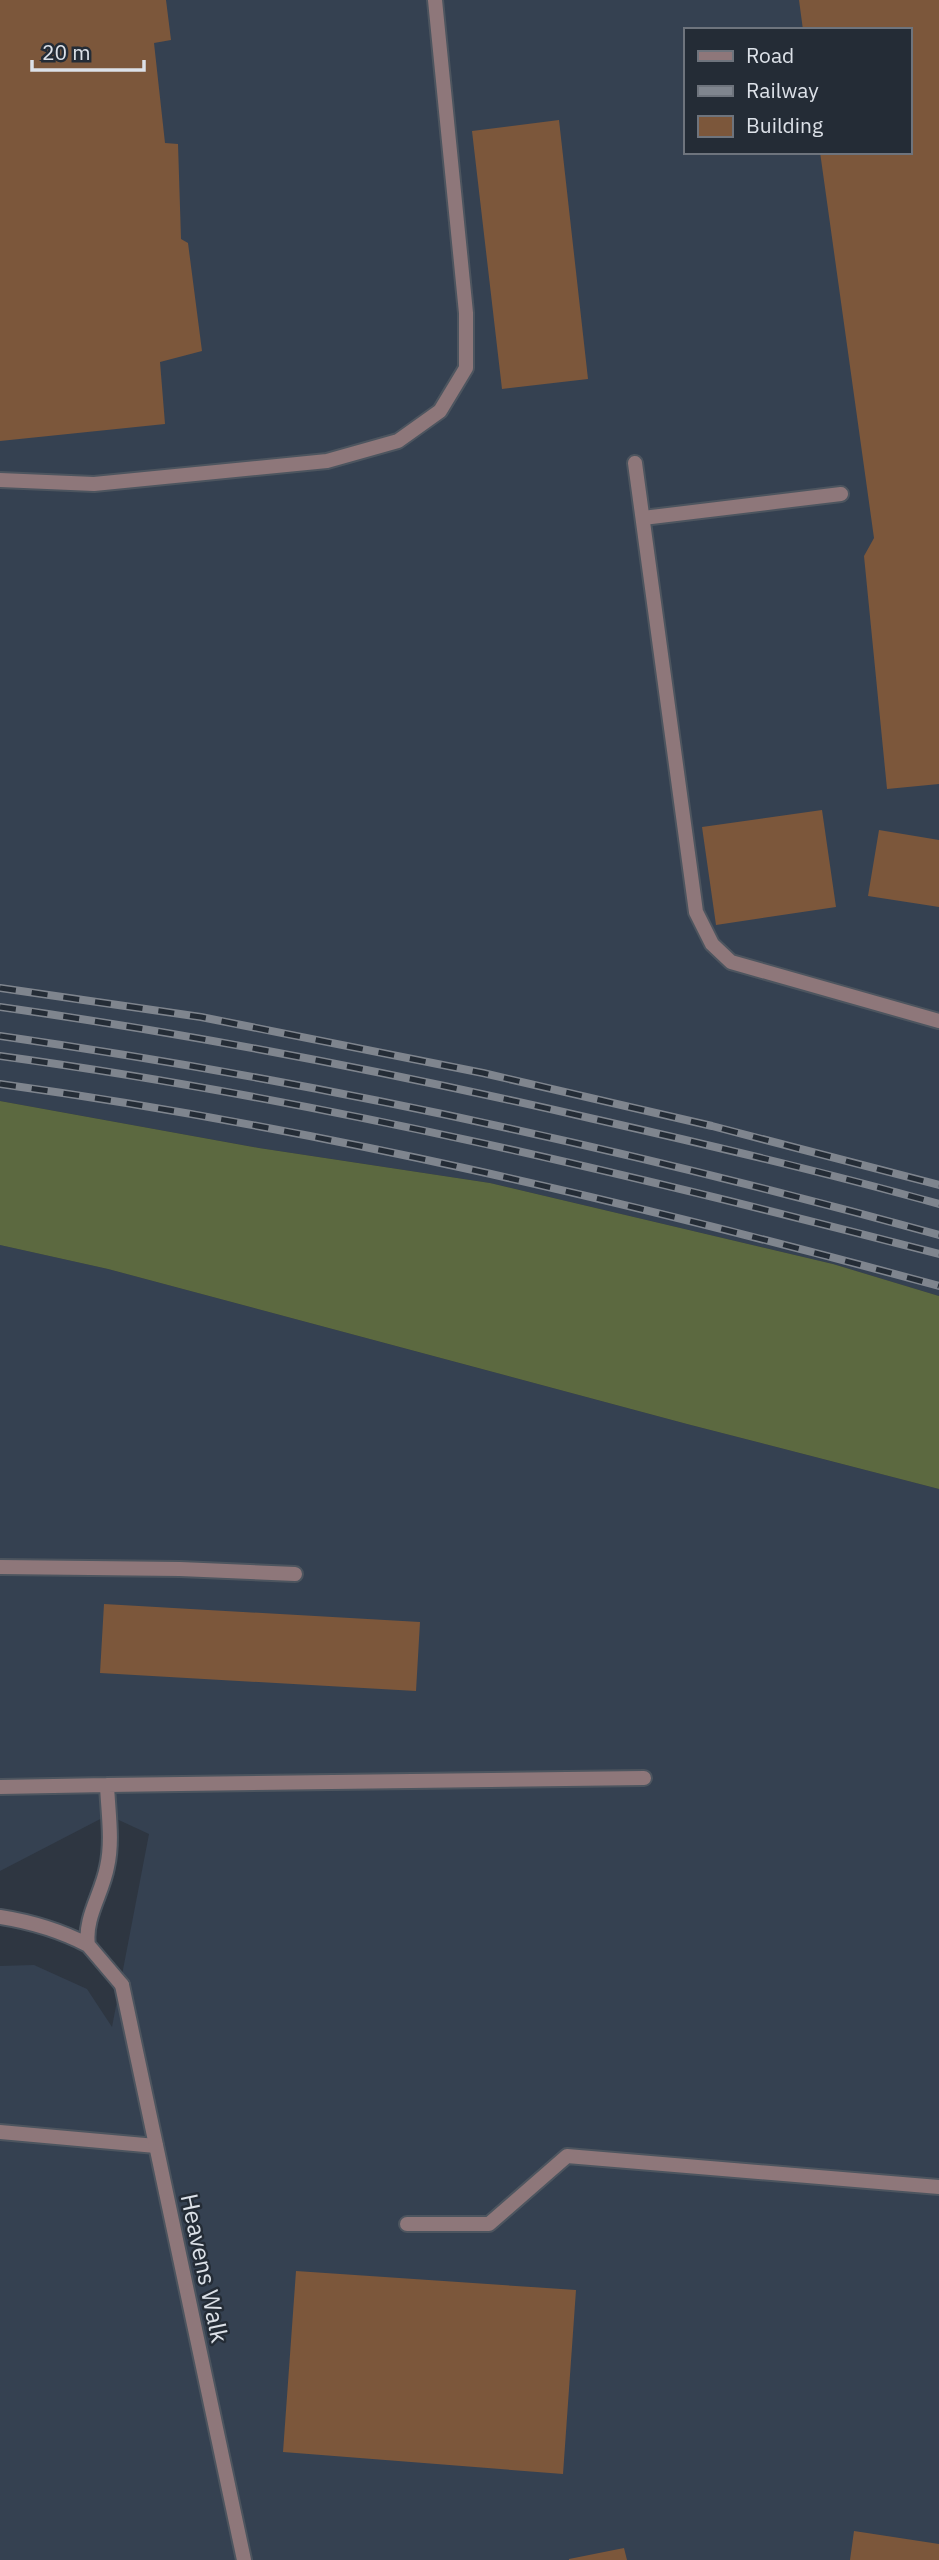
<svg xmlns="http://www.w3.org/2000/svg" width="939" height="2560" viewBox="0 0 939 2560" font-family="'IBM Plex Sans',sans-serif">
<style>
.built{fill:#354151;fill-rule:evenodd}
.forest{fill:#5c6940}
.building{fill:#7c573b}
.lines{fill:none;stroke-linecap:round;stroke-linejoin:round}
.lane-casing{stroke:#4d555f;stroke-width:18}
.street-casing{stroke:#4d555f;stroke-width:18}
.lane{stroke:#8e777a;stroke-width:14}
.street{stroke:#8e777a;stroke-width:14}
.rail-casing{stroke:#7f858e;stroke-width:8}
.rail{stroke:#242c36;stroke-width:5;stroke-dasharray:16;stroke-linecap:butt}
.labels{text-anchor:middle;dominant-baseline:central;stroke-width:5;stroke-linejoin:round;paint-order:stroke}
.street-label{font-size:24px;fill:#dce1e8;stroke:#242c36}
</style>
<rect width="100%" height="100%" fill="#2e3641"/>
<path class="built" d="M0 0H939V1296L833 1264 490 1183 259 1148 0 1101ZM685 30H909V152H685Z
M0 1245 108 1269 687 1424 939 1489V2560H0V1966L34 1965 87 1989 112 2027 149 1834 108 1815 0 1871Z"/>
<path class="forest" d="M0 1101 259 1148 490 1183 833 1264 939 1296V1489L687 1424 108 1269 0 1245Z"/>
<path class="building" d="M0 0H166L171 40 154 43 165 143 178 144 181 239 188 243 202 351 160 362 165 424 0 441Z
M799 0H939V784L887 789 864 556 874 538 820 152H909V30H803Z
M559 120 588 379 502 389 472 131Z
M822 810 836 907 716 925 702 827Z
M879 830 939 840V907L868 896Z
M104 1604 420 1622 416 1691 100 1673Z
M296 2271 576 2290 563 2474 283 2452Z
M854 2531 939 2544V2560H850Z
M624 2548 627 2560H569V2559Z"/>
<g class="lines">
<g class="lane-casing">
<path id="lane" d="M635 463 696 912 712 944 731 962 939 1021
M0 480 94 484 327 461 398 441 440 411 466 368V313L435 0
M643 518 841 494
M0 1567 180 1569 295 1574
M0 1787 107 1785
M0 1917C32 1922 59 1930 88 1945
M122 1985 88 1945C84 1918 102 1894 107 1867 113 1841 108 1811 107 1785L644 1778
M0 2132 156 2146
M407 2224H489L567 2156 939 2187"/>
</g>
<g class="street-casing">
<path id="street" d="M122 1985 244 2560"/>
</g>
<use href="#lane" class="lane"/>
<use href="#street" class="street"/>
<g class="rail-casing">
<path id="rail" d="M0 988 201 1017 483 1073 712 1126 939 1185
M0 1007C199 1035 398 1074 594 1119 709 1145 825 1172 939 1204
M0 1036C317 1081 631 1150 939 1235
M0 1056C317 1099 630 1174 939 1254
M0 1084C318 1128 630 1202 939 1286"/>
</g>
<use href="#rail" class="rail"/>
</g>
<g class="labels">
<g class="street-label">
<text transform="translate(205 2268) rotate(78)">Heavens Walk</text>
</g>
</g>
<rect x="684" y="28" width="228" height="126" fill="#242c36" stroke="#6e747d" stroke-width="2"/>
<rect x="698" y="51" width="35" height="10" fill="#8e777a" stroke="#6e747d" stroke-width="2"/>
<text x="746" y="63" font-size="21" fill="#dce1e8">Road</text>
<rect x="698" y="86" width="35" height="10" fill="#7f858e" stroke="#6e747d" stroke-width="2"/>
<text x="746" y="98" font-size="21" fill="#dce1e8">Railway</text>
<rect x="698" y="116" width="35" height="21" fill="#7c573b" stroke="#6e747d" stroke-width="2"/>
<text x="746" y="133" font-size="21" fill="#dce1e8">Building</text>
<path d="M32 60v10h112v-10" fill="none" stroke="#dce1e8" stroke-width="3.5"/>
<text x="42" y="60" font-size="21" fill="#dce1e8" stroke="#242c36" stroke-width="5" paint-order="stroke">20 m</text>
</svg>
